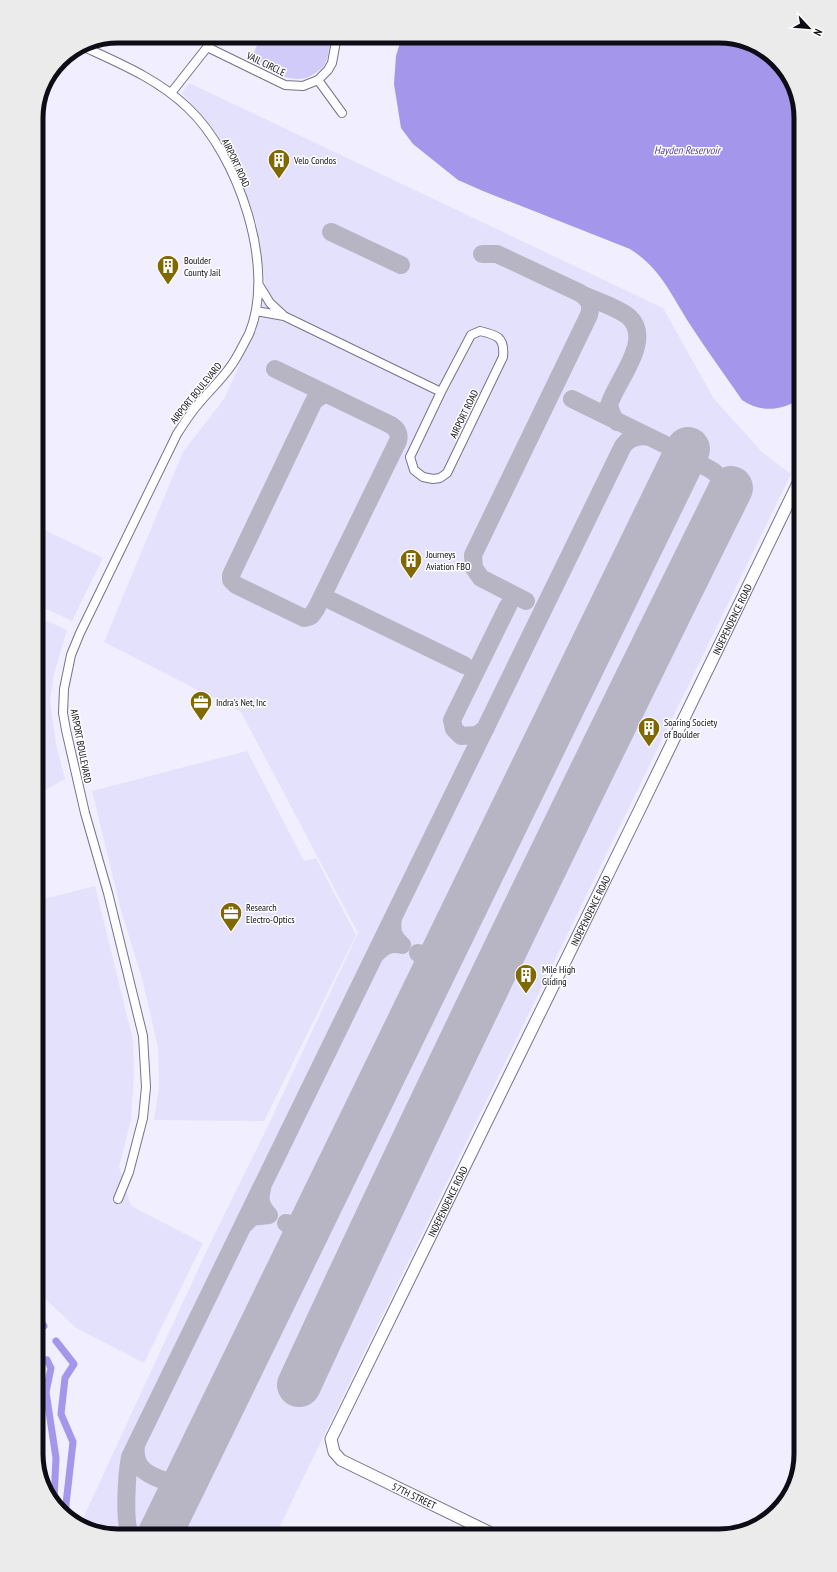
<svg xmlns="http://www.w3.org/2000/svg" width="837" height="1572" viewBox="0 0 837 1572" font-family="'PT Sans Narrow',sans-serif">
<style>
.built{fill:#e4e1fd}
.green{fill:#d1cbf9}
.water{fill:#a496ea}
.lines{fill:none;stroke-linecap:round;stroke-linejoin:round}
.canal{stroke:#a496ea;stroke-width:7}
.taxiway{stroke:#b7b5c4;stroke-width:18}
.runway{stroke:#b7b5c4;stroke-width:44}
.street-casing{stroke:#76738b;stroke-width:10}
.secondary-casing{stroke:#76738b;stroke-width:13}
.street{stroke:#fff;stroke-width:8}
.secondary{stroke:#fff;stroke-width:11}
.labels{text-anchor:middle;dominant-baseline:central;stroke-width:3;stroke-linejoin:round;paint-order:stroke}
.street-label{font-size:10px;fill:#0e0d16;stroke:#fefefe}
.poi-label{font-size:10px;fill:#0e0d16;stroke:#fefefe;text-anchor:start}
.water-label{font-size:11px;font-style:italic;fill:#5840a2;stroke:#fefefe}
.rim{fill:none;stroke:#0e0d16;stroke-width:5}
</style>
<rect width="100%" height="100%" fill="#f0eeff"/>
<path class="built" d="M189 83 663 308 714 399 762 452 791 474 275 1536H113L80 1525 208 1248 267 1128 358 933 241 712 104 642 183 452 224 399 258 324 266 288 256 221 229 150 182 93Z
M36 526 103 558 72 621 36 604Z
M36 616 67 630 54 674 50 701 56 744 65 779 36 795Z
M247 751 304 861 316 858 356 935 264 1121 154 1120 159 1088 158 1047 143 982 121 910 92 791Z
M95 886 133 1040 134 1076 131 1120 119 1167 131 1206 203 1243 144 1363 76 1328 36 1290V1134L38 1130 36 1129V901Z"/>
<path class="green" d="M279 36 331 37C329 46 329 55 325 64 323 68 317 72 314 74 293 88 269 70 251 59L260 39Z"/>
<path class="water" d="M402 36H724L769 53 795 86 801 118V398C783 411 760 413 742 400 725 375 707 351 691 326 672 297 661 268 630 249L483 191 458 180 413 144 401 128 394 84 396 56Z"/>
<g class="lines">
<path class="canal" d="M36 1313 44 1326
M36 1340 37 1342
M56 1341 74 1364 65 1378 61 1414 73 1442 65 1513
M47 1360 51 1368 46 1392 56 1458 54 1500"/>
<path class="taxiway" d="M331 232 401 265
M482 254H497L580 293C589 299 592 305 589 315L473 555 474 568 481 578 526 601
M581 294C594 300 619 308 629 317 654 340 616 381 609 405L612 415 617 422
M275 369 391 425C397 429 400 434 398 441L316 609 311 616 304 618 236 585 231 580V575L314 401 322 395H329
M572 399 670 447C678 457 677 466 674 476
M670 447 713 471 731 488
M332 601 464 665
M486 728 477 735 461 736 454 729 452 720 508 606
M377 953C384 945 392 942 402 945 393 938 391 930 393 919
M428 982C430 969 429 961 418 953 431 956 439 952 448 942
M245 1224 252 1217 269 1215C261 1207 259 1200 262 1189
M296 1253C299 1240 297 1231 286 1223 300 1227 308 1223 316 1212
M136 1446C134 1461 140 1470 153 1476 170 1484 178 1485 191 1469
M131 1536C123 1524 127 1472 130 1457L623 446C630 437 639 435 649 437"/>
<path class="runway" d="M299 1385C438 1084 584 785 731 488
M159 1536 688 449"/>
<g class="street-casing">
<path id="street" d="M82 46C119 63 158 79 188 108 238 155 277 268 249 334 244 343 239 354 233 363 224 377 211 389 200 402 191 412 184 423 177 434L80 633 71 655 64 689 63 713 66 730 85 813 108 893 143 1036 146 1087 143 1118 129 1172 118 1199
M207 47 285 85 303 86 318 80 328 70 332 63 337 36
M318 80 342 113
M171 93 216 36
M259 285 270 303 283 315
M256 311 284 316 441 392
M480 331C497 335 505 337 503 357L447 473 440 478 433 479 423 477 414 470 410 457 441 392 471 335Z"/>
</g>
<g class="secondary-casing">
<g id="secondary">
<path id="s1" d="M497 1536 341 1460 334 1452 331 1439 639 811 801 477"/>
</g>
</g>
<use href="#street" class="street"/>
<use href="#secondary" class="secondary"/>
</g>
<defs>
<g id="building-pin" transform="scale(1.15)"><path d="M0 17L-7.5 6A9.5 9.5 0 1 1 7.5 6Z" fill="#816901" stroke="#fefefe"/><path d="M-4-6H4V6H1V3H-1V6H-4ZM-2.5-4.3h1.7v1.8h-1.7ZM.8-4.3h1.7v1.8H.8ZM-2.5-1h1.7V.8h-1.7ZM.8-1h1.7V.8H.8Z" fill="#fff"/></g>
<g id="office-pin" transform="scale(1.15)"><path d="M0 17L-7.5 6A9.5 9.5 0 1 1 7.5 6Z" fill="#816901" stroke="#fefefe"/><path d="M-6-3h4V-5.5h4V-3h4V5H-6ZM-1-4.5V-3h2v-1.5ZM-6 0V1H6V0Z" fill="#fff"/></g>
</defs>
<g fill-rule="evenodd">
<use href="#building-pin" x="279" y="160"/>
<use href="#building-pin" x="168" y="266"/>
<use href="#building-pin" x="411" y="560"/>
<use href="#office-pin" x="201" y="702"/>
<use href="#building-pin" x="649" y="728"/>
<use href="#office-pin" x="231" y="913"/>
<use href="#building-pin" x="526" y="975"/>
</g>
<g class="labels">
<g class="street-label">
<text transform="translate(266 64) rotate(26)">VAIL CIRCLE</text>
<text transform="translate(236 163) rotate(65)">AIRPORT ROAD</text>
<text transform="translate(196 393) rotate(-51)">AIRPORT BOULEVARD</text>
<text transform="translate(464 414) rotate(-64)">AIRPORT ROAD</text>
<text stroke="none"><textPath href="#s1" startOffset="1110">INDEPENDENCE ROAD</textPath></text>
<text transform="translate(81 746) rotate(79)">AIRPORT BOULEVARD</text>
<text stroke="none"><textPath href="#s1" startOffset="786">INDEPENDENCE ROAD</textPath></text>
<text stroke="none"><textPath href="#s1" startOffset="462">INDEPENDENCE ROAD</textPath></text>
<text transform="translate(414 1496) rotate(26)">57TH STREET</text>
</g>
<g class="poi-label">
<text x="294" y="160">Velo Condos</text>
<text x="184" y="260">Boulder<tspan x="184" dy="12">County Jail</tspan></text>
<text x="426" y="554">Journeys<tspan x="426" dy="12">Aviation FBO</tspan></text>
<text x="216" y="702">Indra's Net, Inc</text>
<text x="664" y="722">Soaring Society<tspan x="664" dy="12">of Boulder</tspan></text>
<text x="246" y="907">Research<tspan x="246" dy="12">Electro-Optics</tspan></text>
<text x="542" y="969">Mile High<tspan x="542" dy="12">Gliding</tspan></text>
</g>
<g class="water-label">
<text x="687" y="150">Hayden Reservoir</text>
</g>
</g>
<path d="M0 0H837V1572H0ZM118 43H719A75 75 0 0 1 794 118V1454A75 75 0 0 1 719 1529H118A75 75 0 0 1 43 1454V118A75 75 0 0 1 118 43Z" fill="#ebebeb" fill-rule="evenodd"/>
<path class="rim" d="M118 43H719A75 75 0 0 1 794 118V1454A75 75 0 0 1 719 1529H118A75 75 0 0 1 43 1454V118A75 75 0 0 1 118 43Z"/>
<g transform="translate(809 28) rotate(116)" stroke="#fefefe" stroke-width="3" paint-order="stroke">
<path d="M0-3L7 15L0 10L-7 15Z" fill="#0e0d16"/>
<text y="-6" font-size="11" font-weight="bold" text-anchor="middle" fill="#0e0d16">N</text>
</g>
</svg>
